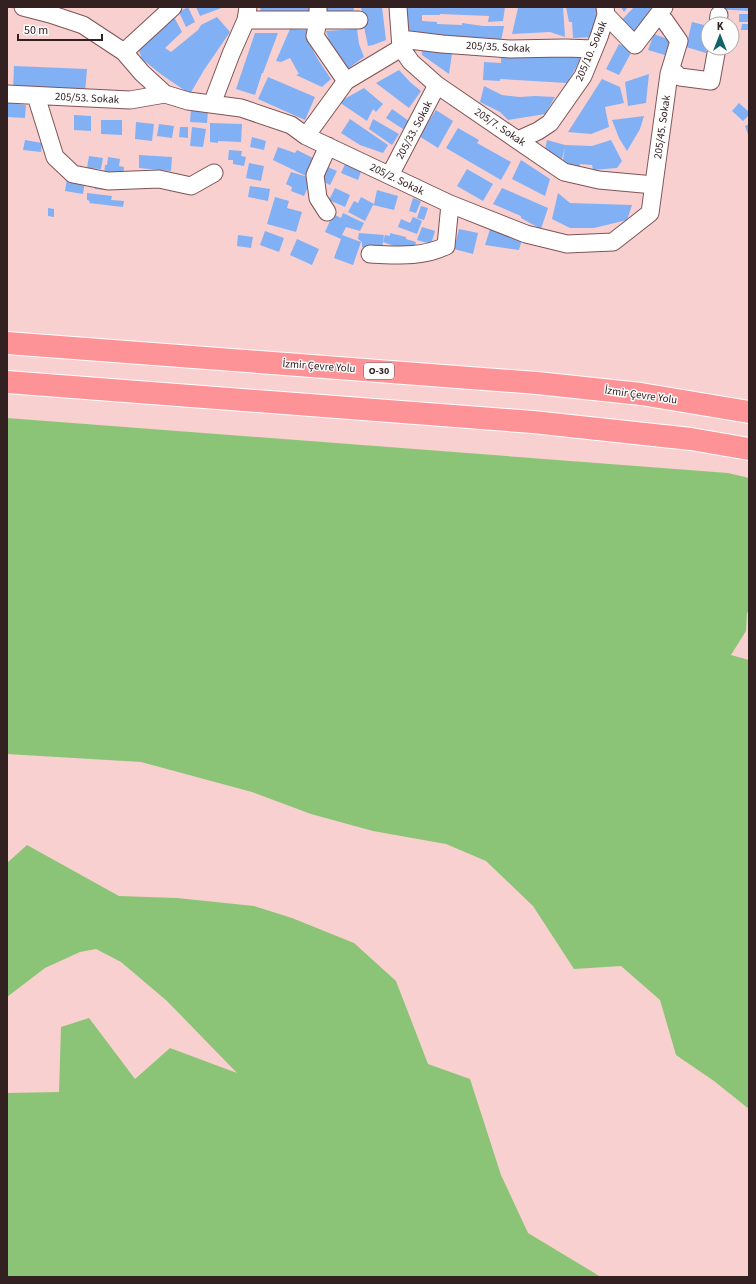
<svg xmlns="http://www.w3.org/2000/svg" width="756" height="1284" viewBox="0 0 756 1284" font-family="'Source Sans 3',sans-serif">
<style>
.green{fill:#8bc476}
.building{fill:#81b0f4}
.lines{fill:none;stroke-linecap:round;stroke-linejoin:round}
.minor-casing{stroke:#7f5455;stroke-width:19}
.highway-casing{stroke:#fff;stroke-width:24}
.minor{stroke:#fff;stroke-width:17}
.highway{stroke:#fd9397;stroke-width:22}
.labels{text-anchor:middle;dominant-baseline:central;stroke-width:3;stroke-linejoin:round;paint-order:stroke}
.shield{fill:#fcfcfc;stroke:#6f6263;stroke-width:1}
.shield-label{font-size:10px;font-weight:bold;fill:#332021}
.street-label{font-size:11px;fill:#332021;stroke:#fcfcfc}
</style>
<rect width="100%" height="100%" fill="#f9d0d0"/>
<path class="green" d="M7 418 728 473 749 478V611L747 613 746 631 731 655 749 660V1109L714 1081 676 1055 660 1000 621 966 574 969 533 906 486 861 446 844 373 831 311 814 252 792 141 762 7 754Z
M27 845 119 896 177 898 254 906 292 918 354 943 396 981 428 1064 470 1079 501 1175 528 1233 601 1277H7V1093L59 1092 61 1027 89 1018 135 1079 170 1048 237 1073 167 1001 121 962 96 949 80 952 45 968 7 997V863Z"/>
<path class="building" d="M188 7 195 22 186 27 179 12Z
M196 7H224L200 16Z
M260 7H309V13H261Z
M327 7H354L353 16 327 14Z
M361 7H382L386 40 373 45 368 46 363 22Z
M405 7H505L503 21 488 22 489 16 440 14V15H422V21L437 22V24L462 25V23L483 26H504L500 46 410 34Z
M555 7H563L565 37 550 32 512 34 518 8H549Z
M566 7H596V37L573 38 572 22H569Z
M621 7H628L624 12Z
M634 7H655L634 34 620 22Z
M713 7H749V11L715 9Z
M739 14H749V22H739Z
M173 15 182 32 165 48 171 52 198 30 201 25 217 17 230 32 204 70 190 94 162 75 142 59 137 45Z
M692 22 708 26V45L706 53 686 47Z
M742 24H749V30H741Z
M290 29 310 30 311 47 319 61 331 79 322 87 296 75 299 74 290 58 281 62 276 61Z
M357 29 359 44 364 57 346 70 332 49 326 31Z
M255 33H278L263 73H262L255 95 236 89Z
M654 34 670 40 665 55 648 50Z
M619 44 632 51 619 75 606 69Z
M421 45 453 47 449 74 422 55Z
M501 52 583 56 567 83 500 79V81L483 80 484 62 501 63Z
M14 66 87 69 85 93 13 90Z
M399 70 410 82 421 91 409 108 376 83Z
M649 74 646 103 628 106 625 82Z
M268 77 315 97 305 120 258 99Z
M602 79 620 87 624 103 605 107 609 127 591 134 568 132Z
M484 86 502 95 520 97 535 96 555 97 545 114 508 120 500 112 480 102Z
M364 88 383 104 376 112 373 109 367 121 339 102Z
M8 103 26 105 25 118 7 117Z
M739 103 749 112V115L743 121 732 111Z
M191 109 208 111 207 123 190 122Z
M392 109 409 121 403 129 386 118Z
M436 110 453 121 438 148 419 136Z
M74 115 91 116V131L74 130Z
M644 116 640 129 627 151 619 138 612 120Z
M350 119 388 145 383 153 360 145 341 133Z
M373 119 399 134 392 145 369 129Z
M101 120H122V135L101 134Z
M136 122 154 124 152 141 135 139Z
M210 123 242 124 241 142 218 141V143L210 142Z
M159 124 174 126 172 138 157 136Z
M749 124V137L745 126Z
M180 127H188V138L179 137Z
M192 127 206 129 203 147 190 146Z
M458 128 479 140 477 143 511 162 501 180 446 148Z
M252 137 266 141 264 150 250 147Z
M25 140 42 143 41 152 23 150Z
M547 140 565 145 592 146 611 140 622 161 617 168 593 170 592 165 580 164 579 169 562 166 565 147 562 159 544 155Z
M278 147 295 153 297 150 319 161 304 196 291 191 292 187 286 184 291 172 308 177 273 160Z
M229 150 242 151 241 156 246 157 244 166 233 164V160H228Z
M139 155 172 157 171 171 139 168Z
M89 156 103 158 101 169 87 168Z
M108 157 120 159 119 166 124 167 123 177 104 175 105 165H107Z
M521 160 550 179 545 196 512 179Z
M346 162 362 169 358 180 341 173Z
M249 163 264 166 261 181 246 178Z
M325 166 337 171 330 185 318 179Z
M467 169 493 184 483 201 457 186Z
M67 178 85 181 83 194 65 191Z
M95 183 107 184V190L95 189Z
M250 186 270 189 268 201 248 197Z
M335 188 350 195 345 207 329 200Z
M502 188 548 208 541 229 521 218V216L493 204Z
M377 190 398 196 394 210 373 205 365 221 348 212 354 201 358 203 361 197 374 204Z
M87 193 112 196 111 200 124 201 123 207 89 203 90 201 87 200Z
M558 193 570 203 632 205 627 220 594 228H570L552 219Z
M275 197 289 201 287 208 302 212 296 232 267 224Z
M413 198 421 201 416 213 409 211Z
M421 206 428 208 424 220 417 218Z
M48 208 54 209V217L48 216Z
M343 213 364 223 360 231 346 227 342 235 361 242 353 265 334 258 341 239 325 232 333 214 341 218Z
M413 217 422 221 417 234 398 227 401 219 410 223Z
M422 227 435 231 431 244 417 240Z
M459 229 478 233 473 254 454 249Z
M490 229 522 239 519 250 485 245Z
M265 231 284 238 279 252 260 245Z
M359 233 384 235 382 248 362 247V242L363 243 358 239Z
M390 233 406 237V239L416 242 413 253 383 242 385 235 390 236Z
M238 235 253 237 251 248 237 246Z
M297 239 319 249 312 265 290 255Z"/>
<g class="lines">
<g class="minor-casing">
<path id="minor" d="M23 7 50 14 83 25 124 52 142 73 165 94 188 101 241 108 291 125 306 136 450 204 526 234 567 244 613 242 650 213 669 74 679 41 665 21 658 15
M318 7V21L315 36 346 81
M398 7 401 48 411 62 437 85 564 172 599 180 654 185
M606 15 635 45 664 7
M246 20H359
M718 24 719 15
M401 39 442 44 510 49 565 48 594 49
M124 52 173 7
M671 69 680 77 711 81 717 48
M7 94 130 100 165 94
M36 96 55 157 73 174 108 181 159 179 191 186 214 173
M212 104 231 54 246 20 248 7
M306 136 346 81 401 48
M518 140 538 131 550 123 583 76 599 37 606 15 605 7
M390 175 437 85
M327 212 318 198 315 175 328 146
M370 254C396 255 421 258 446 246L450 204"/>
</g>
<g class="highway-casing">
<path id="highway" d="M7 343 537 383 641 394 749 412
M7 382 533 422 691 439 749 449"/>
</g>
<use href="#minor" class="minor"/>
<use href="#highway" class="highway"/>
</g>
<g class="labels">
<rect class="shield" x="364" y="363" width="30" height="16" rx="3"/>
<g class="shield-label">
<text x="379" y="371">O-30</text>
</g>
<g class="street-label">
<text transform="translate(498 47) rotate(3)">205/35. Sokak</text>
<text transform="translate(591 51) rotate(-67)">205/10. Sokak</text>
<text transform="translate(87 98) rotate(3)">205/53. Sokak</text>
<text transform="translate(500 127) rotate(34)">205/7. Sokak</text>
<text transform="translate(662 127) rotate(-82)">205/45. Sokak</text>
<text transform="translate(414 130) rotate(-62)">205/33. Sokak</text>
<text transform="translate(397 179) rotate(26)">205/2. Sokak</text>
<text transform="translate(319 366) rotate(4)">İzmir Çevre Yolu</text>
<text transform="translate(641 395) rotate(8)">İzmir Çevre Yolu</text>
</g>
</g>
<rect width="756" height="1284" fill="none" stroke="#332021" stroke-width="16"/>
<g transform="translate(720 36)"><circle r="19" fill="#fcfcfc" stroke="#aca4a4"/>
<path d="M0-3L7 15L0 10L-7 15Z" fill="#126365"/>
<text y="-6" font-size="11" font-weight="bold" text-anchor="middle" fill="#332021">K</text>
</g>
<path d="M18 34v6h84v-6" fill="none" stroke="#332021" stroke-width="2"/>
<text x="24" y="34" font-size="12" fill="#332021" stroke="#fcfcfc" stroke-width="3" paint-order="stroke">50 m</text>
</svg>
